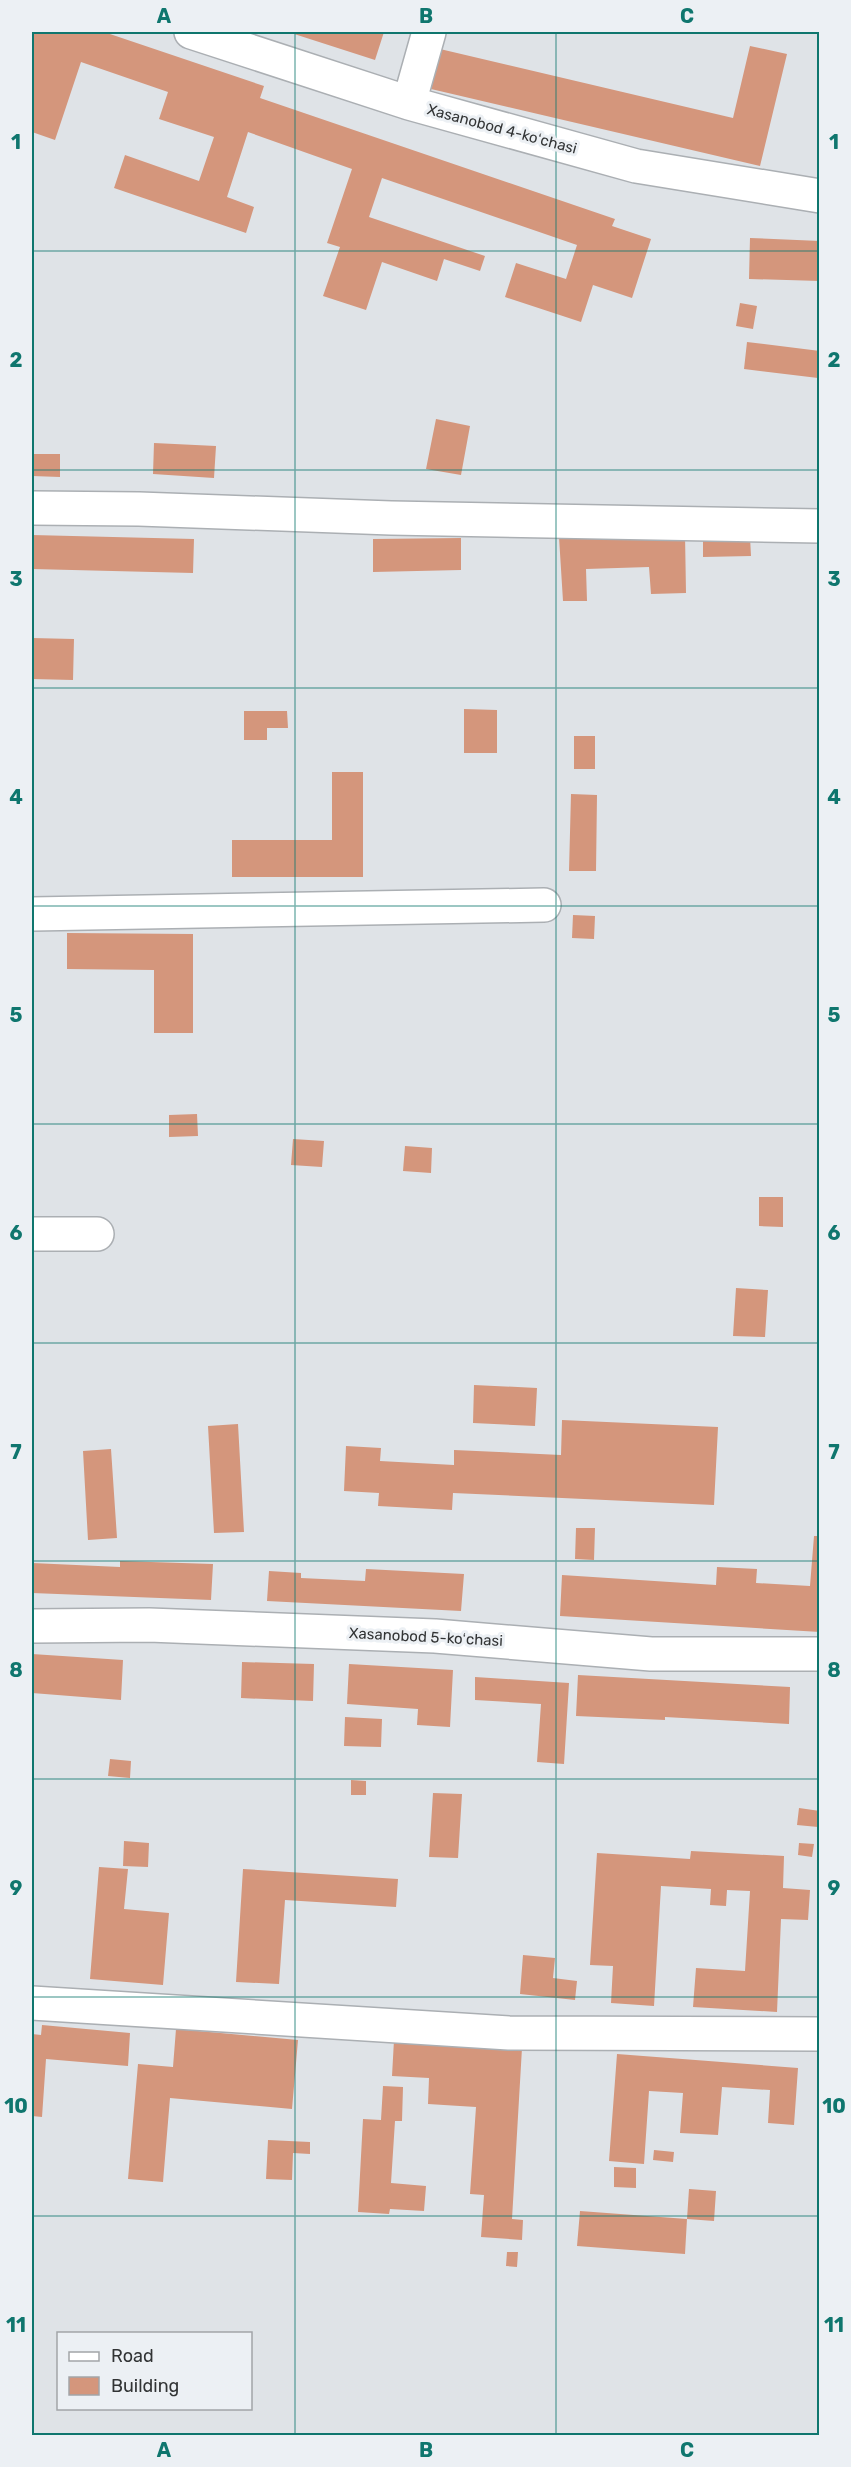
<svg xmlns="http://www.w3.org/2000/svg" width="851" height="2467" viewBox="0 0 851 2467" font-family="Rubik,sans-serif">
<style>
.building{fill:#d4967c}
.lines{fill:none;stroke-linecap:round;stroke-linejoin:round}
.street-casing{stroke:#abafb3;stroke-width:36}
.street{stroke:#fff;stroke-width:33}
.grid{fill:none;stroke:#0f766e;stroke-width:1.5;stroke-opacity:0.55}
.labels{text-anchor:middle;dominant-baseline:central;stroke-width:6;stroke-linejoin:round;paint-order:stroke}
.street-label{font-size:15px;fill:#323435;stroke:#ecf0f4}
.neatline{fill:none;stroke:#0f766e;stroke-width:2}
.grid-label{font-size:20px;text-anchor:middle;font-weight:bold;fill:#0f766e}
</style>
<rect width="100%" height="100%" fill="#dfe3e7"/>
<path class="building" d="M32 32H104L264 86 260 98 615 219 612 226 651 239 632 298 593 285 581 322 505 297 516 263 566 279 577 245 382 178 369 217 485 256 480 271 444 259 437 281 382 262 366 310 323 296 340 247 327 243 352 169 248 132 227 197 254 207 246 233 114 188 125 155 199 181 214 137 159 119 168 92 81 62 55 140 32 132Z
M288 32H384L375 60Z
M750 46 787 54 760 166 431 89 440 49 733 118Z
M750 238 820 241V281L749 279Z
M740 303 757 306 753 329 736 326Z
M747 342 820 351 818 378 744 369Z
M436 419 470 426 461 475 426 469Z
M154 443 216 446 214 478 153 474Z
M32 454H60V477L32 476Z
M685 534 686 593 651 594 649 567 586 569 587 601H563L559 537Z
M32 535 194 539 193 573 32 569Z
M750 537 751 556 703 557V539Z
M461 538V570L373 572V539Z
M32 638 74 639 73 680 32 679Z
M464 709 497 710V753H464Z
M244 711H287L288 728H267V740H244Z
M574 736H595V769H574Z
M332 772H363V877H232V840H332Z
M571 794 597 795 596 871H569Z
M573 915 595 916 594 939 572 938Z
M67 933 193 934V1033H154V970L67 969Z
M197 1114 198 1136 169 1137V1115Z
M293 1139 324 1141 322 1167 291 1165Z
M405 1146 432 1148 431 1173 403 1171Z
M759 1197H783V1227L759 1226Z
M736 1288 768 1290 765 1337 733 1336Z
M474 1385 537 1388 535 1426 473 1423Z
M562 1420 718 1427 714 1505 453 1493 452 1510 378 1506 379 1493 344 1491 346 1446 381 1448 380 1461 454 1465V1450L561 1455Z
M238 1424 244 1532 214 1533 208 1426Z
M111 1449 117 1538 88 1540 83 1451Z
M576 1528H595L594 1560 575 1559Z
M814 1536H820V1632L560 1616 562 1575 716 1585 717 1567 757 1569 756 1583 810 1586Z
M120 1561 213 1564 211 1600 32 1593V1563L120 1567Z
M366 1569 464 1574 461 1611 267 1601 269 1571 301 1573V1578L365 1581Z
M32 1654 123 1660 121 1700 32 1693Z
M242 1662 314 1664 313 1701 241 1698Z
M349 1664 453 1670 450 1727 417 1725 418 1709 347 1704Z
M578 1675 790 1687 789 1724 665 1717V1720L576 1716Z
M475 1677 569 1683 564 1764 537 1762 541 1704 475 1700Z
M345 1717 382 1719 381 1747 344 1746Z
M110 1759 131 1761 130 1778 108 1776Z
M351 1780 366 1781V1795H351Z
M433 1793 462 1794 458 1858 429 1857Z
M799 1808 820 1811 818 1827 797 1825Z
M124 1841 149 1843 148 1867 123 1866Z
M799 1843 814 1844 812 1857 798 1855Z
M691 1851 784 1856 783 1888 810 1890 808 1920 781 1919 777 2012 693 2007 696 1968 745 1971 750 1891 727 1890 726 1906 710 1905 711 1889 661 1886 654 2006 611 2003 613 1966 590 1965 597 1853 690 1859Z
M99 1867 128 1869 124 1909 169 1913 163 1985 90 1979Z
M243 1869 398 1879 396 1907 285 1900 279 1984 236 1982Z
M523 1955 555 1958 553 1978 577 1981 575 2000 520 1994Z
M42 2025 130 2033 128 2066 46 2059 42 2117 32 2116V2034L41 2035Z
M176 2029 298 2040 292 2109 170 2098 163 2182 128 2179 138 2064 173 2067Z
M394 2040 522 2048 512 2219 523 2220 522 2240 481 2237 484 2195 470 2194 476 2107 428 2104 429 2078 392 2076Z
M617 2054 798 2068 794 2125 768 2123 770 2090 722 2087 718 2135 680 2133 683 2093 649 2091 644 2164 609 2161Z
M383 2086 403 2087 402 2121H395L391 2183 426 2186 424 2211 390 2209 389 2214 358 2212 363 2119 381 2120Z
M268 2140 310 2142V2154L293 2153 292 2180 266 2179Z
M654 2150 674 2152 673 2162 653 2160Z
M614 2167 636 2168V2188L614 2187Z
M689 2189 716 2191 714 2221 687 2219Z
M580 2211 687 2219 685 2254 577 2246Z
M507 2252H518L517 2267 506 2266Z"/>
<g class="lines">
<g class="street-casing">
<path id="street" d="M191 32 409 103 636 166 820 196
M409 103 429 32
M32 508 139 509 391 518 820 526
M32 914 544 905
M32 1234H97
M32 1626 149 1625 435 1636 651 1654H820
M32 2003 509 2033 820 2034"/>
</g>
<use href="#street" class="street"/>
</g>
<path class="grid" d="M295 32V2436M556 32V2436M32 251H820M32 470H820M32 688H820M32 906H820M32 1124H820M32 1343H820M32 1561H820M32 1779H820M32 1997H820M32 2216H820"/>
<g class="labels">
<g class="street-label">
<text transform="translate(502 129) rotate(15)">Xasanobod 4-koʻchasi</text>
<text transform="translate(426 1637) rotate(3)">Xasanobod 5-koʻchasi</text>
</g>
</g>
<rect width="851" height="2467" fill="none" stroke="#ecf0f4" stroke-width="66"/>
<rect x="57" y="2332" width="195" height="78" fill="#ecf0f4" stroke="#a2a5a8" stroke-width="1.5"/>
<rect x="69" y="2352" width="30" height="9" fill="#ffffff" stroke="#a2a5a8" stroke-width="1.5"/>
<text x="111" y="2362" font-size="18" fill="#323435">Road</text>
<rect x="69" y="2377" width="30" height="18" fill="#d4967c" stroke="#a2a5a8" stroke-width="1.5"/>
<text x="111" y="2392" font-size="18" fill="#323435">Building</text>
<rect x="33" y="33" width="785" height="2401" class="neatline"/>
<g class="grid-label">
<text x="164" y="23">A</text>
<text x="426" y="23">B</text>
<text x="687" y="23">C</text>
<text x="16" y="149">1</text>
<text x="834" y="149">1</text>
<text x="16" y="367">2</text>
<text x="834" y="367">2</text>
<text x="16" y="586">3</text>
<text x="834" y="586">3</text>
<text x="16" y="804">4</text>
<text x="834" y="804">4</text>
<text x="16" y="1022">5</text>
<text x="834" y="1022">5</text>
<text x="16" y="1240">6</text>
<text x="834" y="1240">6</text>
<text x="16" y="1459">7</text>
<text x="834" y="1459">7</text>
<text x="16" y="1677">8</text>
<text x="834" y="1677">8</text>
<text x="16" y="1895">9</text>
<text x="834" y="1895">9</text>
<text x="16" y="2113">10</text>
<text x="834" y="2113">10</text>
<text x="16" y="2332">11</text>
<text x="834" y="2332">11</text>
<text x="164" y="2457">A</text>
<text x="426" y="2457">B</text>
<text x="687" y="2457">C</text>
</g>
</svg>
